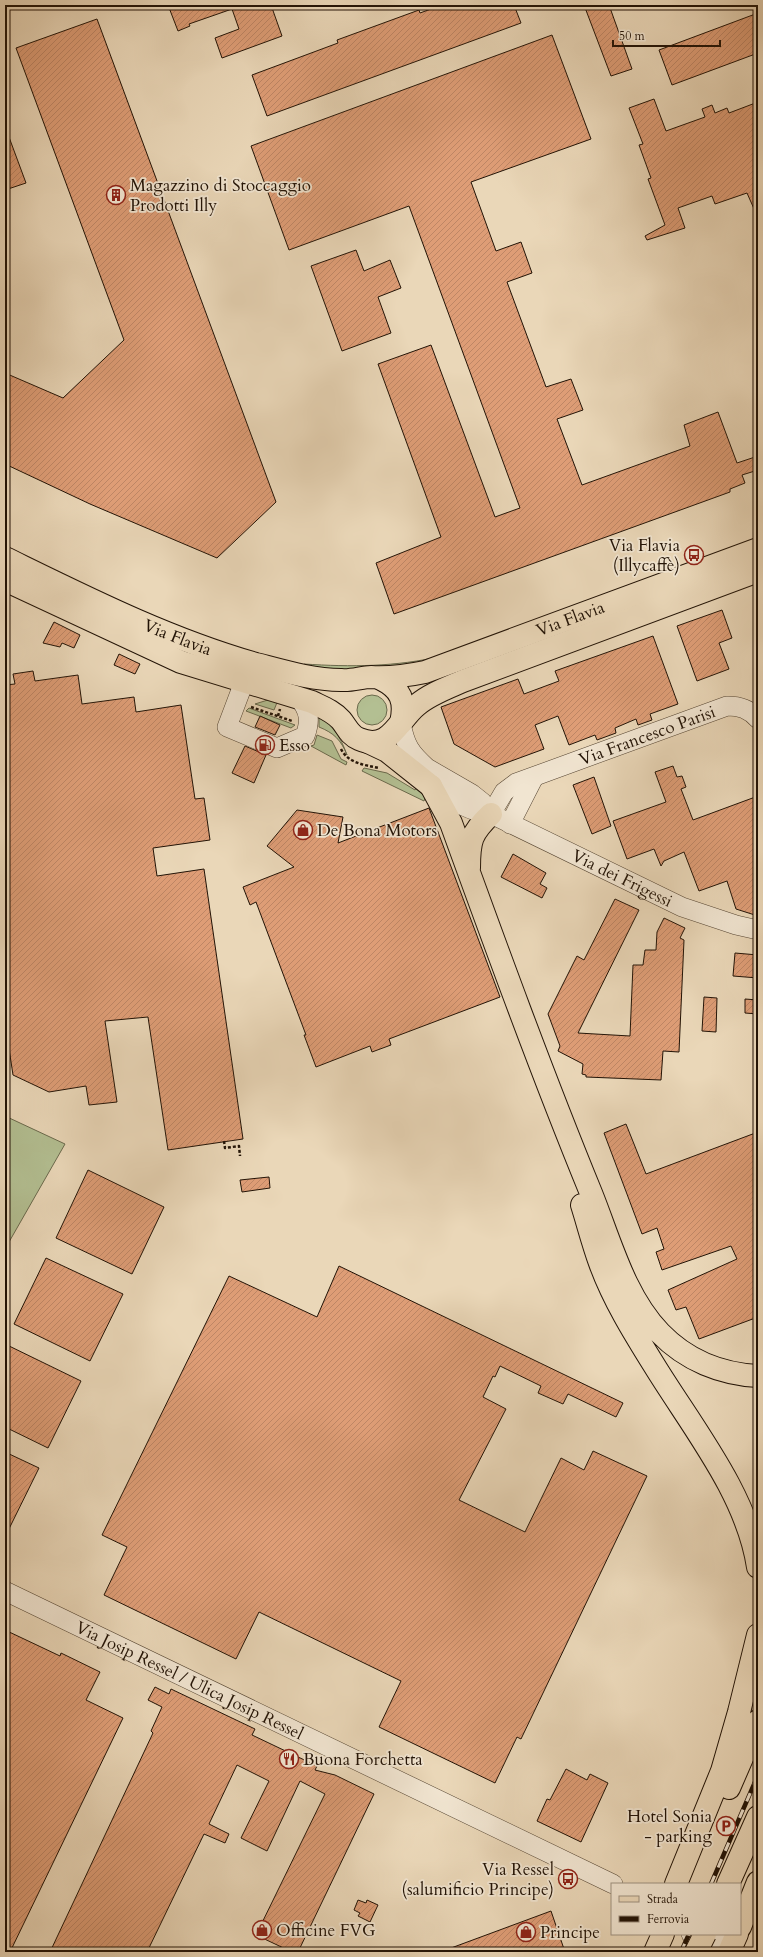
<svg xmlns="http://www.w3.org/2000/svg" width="763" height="1957" viewBox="0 0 763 1957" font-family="Cardo,serif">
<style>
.grass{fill:#b3bf92;stroke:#6a694c}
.building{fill:url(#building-hatch);stroke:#221306}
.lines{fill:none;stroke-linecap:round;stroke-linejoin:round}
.minor-casing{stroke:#544432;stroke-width:20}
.major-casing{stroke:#221306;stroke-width:24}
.highway-casing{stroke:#221306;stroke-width:24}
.path{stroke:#221306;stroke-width:2.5;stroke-dasharray:3 2;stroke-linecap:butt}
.minor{stroke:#f1e5d1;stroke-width:19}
.major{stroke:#ead7b8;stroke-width:22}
.highway{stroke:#ead7b8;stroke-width:22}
.rail-casing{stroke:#221306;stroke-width:4.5}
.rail{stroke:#f1e5d1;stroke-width:3;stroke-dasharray:9;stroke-linecap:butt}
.highway-bridge-casing{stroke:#221306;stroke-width:24;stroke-linecap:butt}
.highway-bridge{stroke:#ead7b8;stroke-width:22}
.labels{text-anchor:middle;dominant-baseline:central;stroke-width:3.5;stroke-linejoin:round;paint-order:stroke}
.poi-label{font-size:17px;fill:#221306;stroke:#f1e5d1;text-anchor:start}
.street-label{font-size:17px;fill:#221306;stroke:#f1e5d1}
</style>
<defs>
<pattern id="building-hatch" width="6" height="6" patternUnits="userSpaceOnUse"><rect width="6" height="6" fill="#de9d76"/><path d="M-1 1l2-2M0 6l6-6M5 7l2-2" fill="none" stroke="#be8665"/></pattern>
</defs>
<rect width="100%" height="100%" fill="#ead7b8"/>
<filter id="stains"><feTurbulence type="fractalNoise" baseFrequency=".005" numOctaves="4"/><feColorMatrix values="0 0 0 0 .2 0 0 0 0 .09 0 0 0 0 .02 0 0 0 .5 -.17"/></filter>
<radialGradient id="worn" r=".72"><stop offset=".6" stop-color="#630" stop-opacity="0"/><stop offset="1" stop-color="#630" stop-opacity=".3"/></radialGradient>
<path class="grass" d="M442 656 429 663 346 672 303 668 304 664C351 667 396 667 442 656Z
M357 710a15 15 0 1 1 30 0a15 15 0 1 1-30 0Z
M271 699 278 700 274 710 255 704Z
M249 708 295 725 291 728 246 711Z
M315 711C331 723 340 735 347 755 341 740 334 733 319 727V718Z
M317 735 332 741 341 759 347 762 346 765 311 746 314 745Z
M364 768 387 773 415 790 419 784 428 791 424 801 362 771Z
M5 1116 65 1144 5 1249Z"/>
<path class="building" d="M168 5H271L282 36 222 58 215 38 239 29 232 9 189 24 190 26 178 31Z
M442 5H514L521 23 267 116 252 75 338 43 337 40 419 10 420 13Z
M584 5H609L632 69 611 76Z
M758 13V53L672 85 659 50Z
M97 19 276 502 217 558 90 504 5 464V373L63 398 124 340 16 48Z
M552 35 591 139 471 182 496 251 521 242 532 273 507 282 546 387 571 379 583 410 557 419 582 485 690 446 684 425 718 412 737 463 758 456V470L742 475 745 483 730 489V492L394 614 376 563 441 537 378 364 431 345 495 517 520 508 409 206 289 250 251 146Z
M654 99 666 131 705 117 702 109 712 105 715 113 727 108 729 113 758 102V218L747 193 715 204 712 196 678 208 685 228 647 240 645 236 665 225 648 179 651 178 639 145 643 144 629 108Z
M6 129 26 183 5 190V130Z
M356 250 364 271 390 260 401 288 378 297 391 333 342 351 311 266Z
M722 610 732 638 719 643 729 669 697 681 677 626Z
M54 622 80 635 74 648 62 643 60 647 43 643Z
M653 636 678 704 650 714 652 720 638 725 636 719 615 728 616 733 597 740 595 735 569 745 558 716 535 725 544 749 495 767 454 744 441 707 518 679 524 694 559 681 555 671Z
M119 654 140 664 135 674 114 665Z
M33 671 35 681 78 675 82 704 134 697 136 712 181 705 195 799 204 798 210 840 153 848 157 876 204 869 243 1139 168 1150 148 1017 105 1021 117 1102 89 1105 86 1086 49 1092 13 1075 5 1022V685L15 684 13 674Z
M260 716 280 725 275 735 255 727Z
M245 746 266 755 254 783 232 773Z
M673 766 677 777 682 776 686 787 681 789 693 820 758 796V916L736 909 727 881 699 891 684 852 664 861 661 866 654 849 627 859 613 821 666 802 655 772Z
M594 777 611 826 592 834 573 785Z
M429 808 500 997 389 1039 391 1045 372 1052 370 1046 316 1067 304 1035H306L256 902 250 905 243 887 294 867 267 846 297 810 343 817 338 843Z
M513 854 546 873 540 884 547 888 542 898 501 877Z
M615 899 639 910 578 1033 630 1036 633 965H643L645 950H656L657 932 664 918 685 928 680 938 684 940 679 1052 663 1051 661 1080 586 1077V1075L582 1074 583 1064 558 1051 560 1046 548 1014 577 956 584 960Z
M735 953 758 955V978L733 976Z
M704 997 717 998 716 1032 702 1031Z
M745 999 758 1000V1014L745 1013Z
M626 1124 646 1174 758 1132V1317L699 1339 686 1307 676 1310 668 1290 737 1259 731 1246 662 1270 656 1252 664 1249 657 1228 642 1234 604 1133Z
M88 1170 164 1207 132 1274 56 1238Z
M269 1177 270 1188 242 1192 240 1180Z
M46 1258 123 1294 90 1361 14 1324Z
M339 1266 623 1403 616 1417 568 1394 563 1404 538 1393 541 1386 500 1366 495 1377 493 1376 483 1397 506 1409 459 1500 525 1532 561 1458 584 1470 593 1451 647 1476 521 1739 517 1737 495 1783 379 1727 401 1681 259 1612 236 1659 104 1595 127 1547 102 1535 229 1276 317 1317Z
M5 1344 81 1381 48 1448 5 1427Z
M5 1452 39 1468 5 1537Z
M5 1630 60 1656 61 1653 100 1672 86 1700 123 1718 10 1952H5Z
M155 1687 169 1694 171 1689 255 1729 252 1735 317 1766 315 1770 335 1775 374 1794 298 1952H292L256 1935 325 1794 300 1781 267 1851 241 1838 269 1781 237 1765 209 1824 229 1834 225 1843 204 1834 147 1952H50L153 1733 151 1731 162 1707 148 1700Z
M566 1769 587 1780 590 1774 608 1783 581 1842 537 1821 547 1799 550 1800Z
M358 1900 366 1903 367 1900 378 1905 370 1922 358 1916 360 1913 354 1910Z
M551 1911 565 1952H443V1951Z"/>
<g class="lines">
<g class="minor-casing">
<g id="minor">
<path d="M244 682 227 727 277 748 305 736C311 720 309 711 299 698"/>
<path d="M401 723C405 745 410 753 427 768L472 794 482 802 491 814"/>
<path id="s1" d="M431 786C451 799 468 812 491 814L682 907 736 925 758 930"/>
<path id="s2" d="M491 814 504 792 516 783 727 706C740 706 749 709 758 719"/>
<path d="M510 824 534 777"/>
<path id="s3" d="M5 1591 613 1884"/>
<path d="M691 1934C705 1943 718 1942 734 1941L731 1934"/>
</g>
</g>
<g class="major-casing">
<g id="major">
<path id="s4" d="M5 558C87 598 168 639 256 664 283 671 313 680 341 680 352 681 362 677 371 677 391 678 406 676 425 672L758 549"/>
<path d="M5 580 181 662 312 702C322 707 333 711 341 720 347 727 349 735 359 739 390 752 398 720 417 705 430 694 447 688 463 681L758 571"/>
<path d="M381 679C401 689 406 701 401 723"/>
<path d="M368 742 387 751 431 786"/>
<path d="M740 1927 758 1882"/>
<path d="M729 1952 737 1934"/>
</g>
</g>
<g class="highway-casing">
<path id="highway" d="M431 786 451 823C496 947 541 1071 591 1193 610 1240 624 1296 660 1333 686 1360 721 1374 758 1376
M469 868C469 841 471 833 491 814
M582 1205C588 1224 593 1244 600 1263 613 1299 634 1333 654 1365 692 1427 747 1494 758 1567
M729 1788 758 1721
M676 1884 722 1771 739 1712 758 1635
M728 1884 758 1817
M655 1952 663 1934"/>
</g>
<path class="path" d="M251 707 292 721
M278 716 280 709
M341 749C348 763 364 765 379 768
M224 1141 225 1148 239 1146 240 1156"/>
<use href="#minor" class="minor"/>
<use href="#major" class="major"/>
<use href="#highway" class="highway"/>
<g class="rail-casing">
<path id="rail" d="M711 1884 758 1775
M681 1952 689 1934"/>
</g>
<use href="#rail" class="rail"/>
<g class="highway-bridge-casing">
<path id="highway-bridge" d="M696 1952 705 1934"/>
</g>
<use href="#highway-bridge" class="highway-bridge"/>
</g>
<defs>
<g id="building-ring" transform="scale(1)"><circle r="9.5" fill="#f1e5d1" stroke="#8f2418" stroke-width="1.5"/><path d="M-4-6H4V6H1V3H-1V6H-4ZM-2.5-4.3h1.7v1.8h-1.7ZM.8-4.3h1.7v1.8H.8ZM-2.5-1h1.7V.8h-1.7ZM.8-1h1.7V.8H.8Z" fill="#8f2418"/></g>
<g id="bus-ring" transform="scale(1)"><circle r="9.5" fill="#f1e5d1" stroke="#8f2418" stroke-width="1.5"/><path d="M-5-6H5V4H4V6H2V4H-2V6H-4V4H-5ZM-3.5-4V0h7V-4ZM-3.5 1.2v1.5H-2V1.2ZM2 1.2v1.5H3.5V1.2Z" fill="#8f2418"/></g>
<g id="fuel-ring" transform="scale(1)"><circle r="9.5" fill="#f1e5d1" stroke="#8f2418" stroke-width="1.5"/><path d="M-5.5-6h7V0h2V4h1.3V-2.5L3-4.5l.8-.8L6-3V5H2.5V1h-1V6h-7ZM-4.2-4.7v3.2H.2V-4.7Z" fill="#8f2418"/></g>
<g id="shop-ring" transform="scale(1)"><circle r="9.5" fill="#f1e5d1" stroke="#8f2418" stroke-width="1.5"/><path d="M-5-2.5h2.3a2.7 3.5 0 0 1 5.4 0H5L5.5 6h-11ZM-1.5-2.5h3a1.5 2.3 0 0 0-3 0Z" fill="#8f2418"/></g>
<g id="restaurant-ring" transform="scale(1)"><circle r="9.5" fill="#f1e5d1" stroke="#8f2418" stroke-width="1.5"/><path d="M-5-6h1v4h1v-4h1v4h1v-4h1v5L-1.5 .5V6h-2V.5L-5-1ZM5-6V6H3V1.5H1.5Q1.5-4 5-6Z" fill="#8f2418"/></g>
<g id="parking-ring" transform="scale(1)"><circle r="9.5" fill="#f1e5d1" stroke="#8f2418" stroke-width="1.5"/><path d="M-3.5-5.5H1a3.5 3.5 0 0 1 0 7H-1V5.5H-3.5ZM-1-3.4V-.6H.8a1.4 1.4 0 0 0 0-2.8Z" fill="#8f2418"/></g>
</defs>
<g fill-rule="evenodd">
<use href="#building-ring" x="116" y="195"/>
<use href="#bus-ring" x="694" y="555"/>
<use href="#fuel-ring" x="265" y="745"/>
<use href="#shop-ring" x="303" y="830"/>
<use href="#restaurant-ring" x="289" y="1759"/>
<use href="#parking-ring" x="726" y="1826"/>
<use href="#bus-ring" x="568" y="1879"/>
<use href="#shop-ring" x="262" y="1930"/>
<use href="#shop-ring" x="526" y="1932"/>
</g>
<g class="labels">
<g class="poi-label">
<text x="130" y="185">Magazzino di Stoccaggio<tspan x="130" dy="20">Prodotti Illy</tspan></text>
<text x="680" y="545" text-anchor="end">Via Flavia<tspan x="680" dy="20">(Illycaffè)</tspan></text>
<text x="279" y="745">Esso</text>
<text x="317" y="830">De Bona Motors</text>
<text x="303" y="1759">Buona Forchetta</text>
<text x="712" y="1816" text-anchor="end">Hotel Sonia<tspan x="712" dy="20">- parking</tspan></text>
<text x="554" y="1869" text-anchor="end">Via Ressel<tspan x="554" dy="20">(salumificio Principe)</tspan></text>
<text x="276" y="1930">Officine FVG</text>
<text x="540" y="1932">Principe</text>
</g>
<g class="street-label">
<text stroke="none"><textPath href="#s4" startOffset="599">Via Flavia</textPath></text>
<text stroke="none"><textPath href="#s4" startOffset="190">Via Flavia</textPath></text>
<text stroke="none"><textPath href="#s2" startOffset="180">Via Francesco Parisi</textPath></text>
<text stroke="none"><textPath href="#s1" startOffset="213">Via dei Frigessi</textPath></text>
<text stroke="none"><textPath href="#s3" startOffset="205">Via Josip Ressel / Ulica Josip Ressel</textPath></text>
</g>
</g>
<rect width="763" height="1957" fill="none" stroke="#ead7b8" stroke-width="20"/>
<rect x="6" y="6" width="751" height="1945" fill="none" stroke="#221306" stroke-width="2"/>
<rect x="10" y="10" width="743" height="1937" fill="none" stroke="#221306"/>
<rect x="611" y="1883" width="130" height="52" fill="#f1e5d1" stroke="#9e9180"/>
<rect x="619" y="1896" width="20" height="6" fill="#ead7b8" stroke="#9e9180"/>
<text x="647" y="1903" font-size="12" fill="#221306">Strada</text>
<rect x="619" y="1916" width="20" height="6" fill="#221306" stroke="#9e9180"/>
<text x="647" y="1923" font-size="12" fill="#221306">Ferrovia</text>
<path d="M613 40v6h107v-6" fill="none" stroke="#221306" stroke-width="2"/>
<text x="619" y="40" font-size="12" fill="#221306" stroke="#f1e5d1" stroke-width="3" paint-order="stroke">50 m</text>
<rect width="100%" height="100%" filter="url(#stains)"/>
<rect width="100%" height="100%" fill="url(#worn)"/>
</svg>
